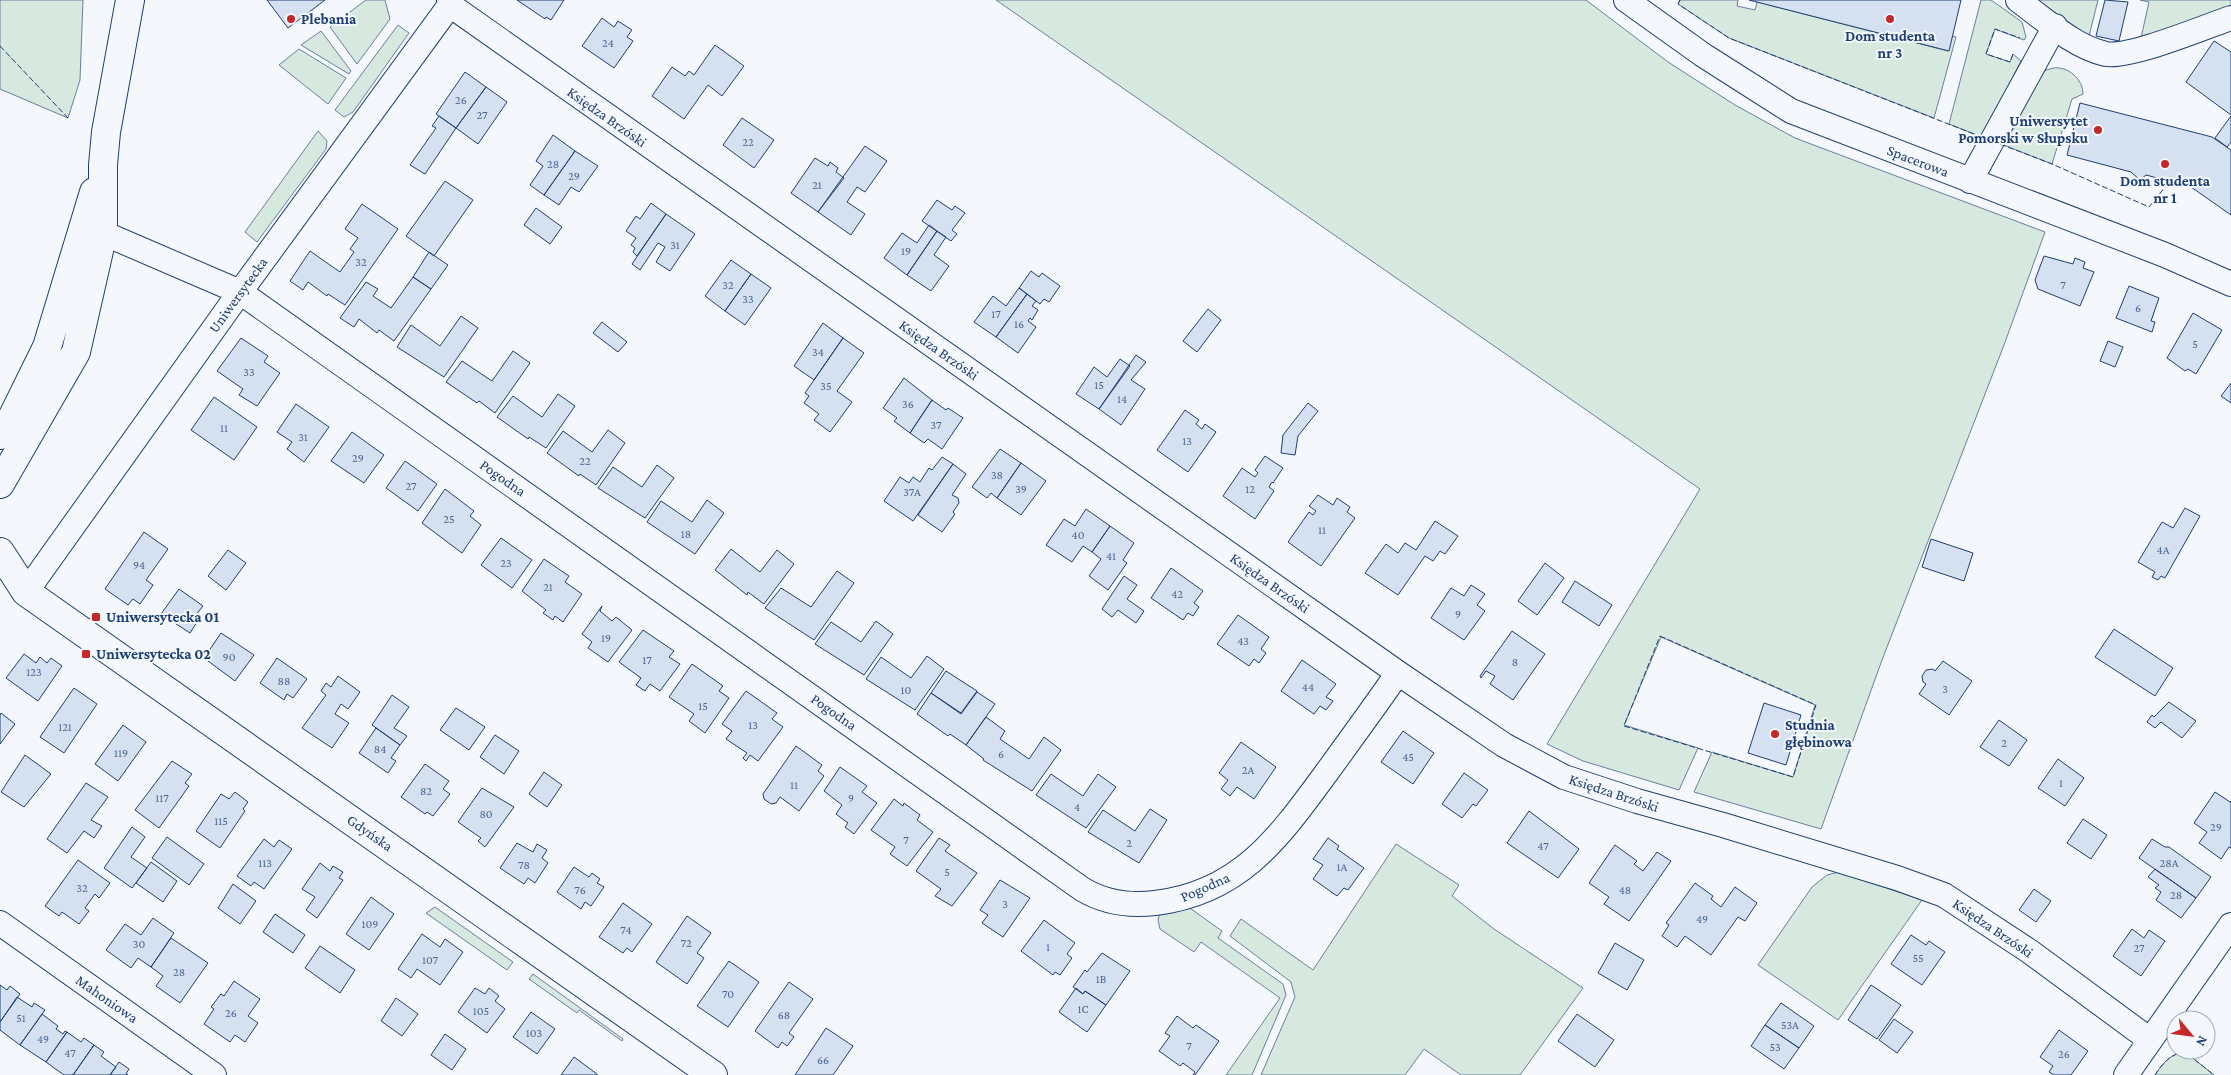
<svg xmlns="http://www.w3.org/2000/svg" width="2231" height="1075" viewBox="0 0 2231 1075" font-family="'Crimson Pro',serif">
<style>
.green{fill:#d7e8df;stroke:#687fa3}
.building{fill:#d5e0f0;stroke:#1d3f73}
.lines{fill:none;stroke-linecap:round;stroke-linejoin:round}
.street-casing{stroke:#1d3f73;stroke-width:26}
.secondary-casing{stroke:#1d3f73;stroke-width:30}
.street{stroke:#f4f7fb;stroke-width:24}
.secondary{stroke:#f4f7fb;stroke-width:28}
.fence{stroke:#1d3f73;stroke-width:1;stroke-dasharray:6 2.5;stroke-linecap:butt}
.poi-dot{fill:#c62828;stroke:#f4f7fb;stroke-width:2}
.labels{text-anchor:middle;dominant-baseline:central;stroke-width:4;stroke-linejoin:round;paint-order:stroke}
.number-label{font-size:12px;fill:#4b6792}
.poi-label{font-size:15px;font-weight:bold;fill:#1d3f73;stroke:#f4f7fb;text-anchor:start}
.street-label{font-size:15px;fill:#1d3f73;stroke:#f4f7fb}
</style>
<rect width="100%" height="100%" fill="#f4f7fb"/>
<path class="green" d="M0 0H83L80 80 68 118 0 89Z
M366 0H385L390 19 357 64 330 27Z
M996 0H1586L1668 62 1735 105 1795 138 2045 232 2004 345 1882 660 1821 829 1694 792 1712 752 1793 777 1815 705 1661 637 1624 725 1698 748 1679 790 1583 761 1547 744 1700 489Z
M1680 0H1738L1737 6 1755 10 1757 2 1948 51 1952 36 1956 37 1934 118 1729 38 1678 4Z
M1981 0H1991L2022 22 2026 37 2024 40 1995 29 1986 54 2010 62 2013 54 2021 61 1982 137 1949 124Z
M2037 0H2098L2089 36Z
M2140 0H2231V9L2141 38 2149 2Z
M398 25 409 33 353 112 344 117 335 110Z
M321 31 351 71 349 74 301 45Z
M299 49 346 78 328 104 279 65Z
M2053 68C2068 66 2083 79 2083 94L2072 99 2052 164 2001 144 2043 71Z
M318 131 327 141 326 149 257 242 245 232Z
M1396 844 1459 885 1452 896 1494 929 1583 988 1520 1075H1461L1424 1049 1405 1075H1261L1295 997 1291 982 1230 936 1241 919 1313 970Z
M1839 872 1922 900 1838 1020 1758 965 1812 887 1827 875Z
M1187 906 1222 931 1218 938 1283 984 1286 995 1252 1075H1226L1280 998 1201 942 1194 952 1160 929 1158 920 1160 913Z
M435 907 513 962 507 970 426 913Z
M533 974 623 1039 622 1041 579 1010 577 1013 529 979Z
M2185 1052 2214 1075H2155C2163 1063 2170 1054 2185 1052Z"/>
<path class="building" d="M267 0H325L288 28Z
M517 0H564L551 20 546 17 545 19Z
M1749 0H1961L1949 51Z
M2105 0 2128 2 2119 41 2096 36Z
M602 18 614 27 618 21 632 30 627 37 633 41 614 68 582 46Z
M2214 41 2231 52V115L2186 82Z
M715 45 744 66 722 96 708 85 684 119 652 96 672 67 685 76 689 71 694 75Z
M465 72 486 87 456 128 436 114Z
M486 87 507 102 478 144 456 128Z
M2080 103 2212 137 2231 150V215L2191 187 2146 175 2140 180 2131 172 2067 155Z
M439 116 456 128 425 174 410 165 436 128 432 126Z
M2231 116V142L2227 147 2215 138Z
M742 118 774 140 754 168 723 145Z
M553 135 575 151 544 195 530 185 543 166 536 161Z
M865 146 887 161 865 192 857 187 847 202 865 214 851 235 818 212Z
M575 151 598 166 579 192 571 187 559 205 544 195Z
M815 158 828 166 830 162 838 168 836 172 844 178 818 212 791 193Z
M445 181 473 200 434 256 406 236Z
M937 200 952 210 955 206 965 213 952 230 957 234 951 241 922 221Z
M651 203 666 214 637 256 633 252 635 248 631 245 636 238 626 231 636 216 640 219Z
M362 204 398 229 345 305 328 294 327 296 308 282 303 290 290 281 310 251 340 272 354 252 350 249 358 238 345 229Z
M536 208 562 227 550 244 524 225Z
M666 214 695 234 670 271 656 262 665 247 658 243 640 270 632 264Z
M929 225 937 231 907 275 884 258 902 233 917 243Z
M937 231 946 237 934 255 949 266 931 291 907 275Z
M429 252 448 265 431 289 413 277Z
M2044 256 2073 264 2075 258 2085 262 2083 268 2094 272 2080 306 2038 289 2035 280Z
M731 260 751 274 725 311 705 296Z
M1031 271 1039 277 1042 273 1060 286 1049 302 1044 299 1040 304 1019 288Z
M751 274 771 288 745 325 725 311Z
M413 277 431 289 394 341 379 330 377 333 359 319 354 327 340 318 366 282 378 289 373 296 391 308Z
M2129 286 2159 298 2151 321 2155 322 2152 332 2116 318Z
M1019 288 1027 294 996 337 974 322 993 296 1006 306Z
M1027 294 1036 301 1032 306 1038 310 1032 320 1030 318 1028 321 1036 327 1018 353 996 337Z
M1208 309 1221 320 1197 352 1183 341Z
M2193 313 2222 330 2196 374 2188 369 2185 371 2167 358Z
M461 316 478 328 444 377 397 347 411 325 440 346Z
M602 322 627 342 618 352 593 333Z
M823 323 843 338 814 380 794 366Z
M241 338 268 356 264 362 280 373 257 406 239 395 243 389 217 371Z
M843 338 864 353 837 391 852 402 830 432 814 420 819 414 804 403 809 396 805 393Z
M2108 341 2123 347 2115 367 2100 361Z
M513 351 530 363 495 413 479 401 477 403 446 382 462 361 492 381Z
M1136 355 1146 362 1131 380 1145 389 1121 425 1099 409Z
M1120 359 1130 366 1099 409 1076 394 1094 367 1107 377Z
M904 378 932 400 910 433 894 421 897 418 883 408Z
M2231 383V403L2221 396Z
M558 394 575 406 546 448 529 437 528 439 497 417 513 396 542 417Z
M214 397 257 427 234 460 191 430Z
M932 400 946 410 948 408 963 418 942 449 928 439 924 443 910 433Z
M1308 403 1318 411 1298 436 1295 455 1281 453 1283 435Z
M296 404 329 427 304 462 287 449 292 442 277 432Z
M1185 410 1199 420 1196 424 1202 429 1205 424 1216 432 1188 472 1157 450Z
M608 430 625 443 596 485 580 474 579 476 547 453 563 431 592 452Z
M352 432 384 455 364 483 331 461Z
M1000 449 1021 463 997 498 991 493 987 498 972 487Z
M1265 456 1283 468 1273 483 1272 482 1269 487 1274 491 1255 519 1223 496 1242 468 1255 477 1258 473 1255 470Z
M942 457 953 464 913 521 884 501 900 477 909 483 913 477 920 482 929 468 932 470Z
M405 461 437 484 418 511 386 488Z
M1021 463 1046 481 1021 515 997 498Z
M953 464 966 474 952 495 958 498 959 503 953 512 955 514 942 532 918 515Z
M657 465 674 478 645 518 598 488 613 467 642 487Z
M445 489 474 511 470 516 481 525 462 553 422 523Z
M1318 495 1333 505 1337 498 1350 507 1347 512 1355 518 1321 566 1288 542 1309 512 1313 515 1316 511 1309 506Z
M707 500 724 513 695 554 647 522 661 501 692 522Z
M2185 508 2200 516 2165 578 2161 576 2158 580 2152 577 2155 572 2138 562 2162 522 2173 528Z
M1086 509 1110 526 1092 552 1083 546 1072 562 1046 545 1064 519 1075 526Z
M1435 521 1458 536 1445 554 1440 551 1433 561 1425 556 1398 595 1365 573 1386 544 1398 553 1405 543 1416 550Z
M1110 526 1134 543 1123 560 1127 563 1108 590 1089 576 1101 559 1092 552Z
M144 532 168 549 146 580 153 585 140 604 133 599 128 605 105 589Z
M501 538 532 560 512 588 481 565Z
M1931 539 1973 553 1964 581 1922 567Z
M731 549 760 572 777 550 794 564 764 604 748 592 747 595 715 570Z
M228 550 246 563 226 590 208 576Z
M544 559 569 576 565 582 582 594 563 622 555 616 553 620 543 613 546 610 522 591Z
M1545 563 1564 578 1537 615 1518 601Z
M1171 568 1203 591 1194 603 1199 607 1193 616 1188 613 1183 620 1151 598Z
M837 571 854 583 814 640 765 608 781 588 811 607Z
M1124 576 1137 585 1127 599 1144 611 1136 623 1118 610 1112 617 1102 609Z
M1575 581 1612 605 1599 626 1562 602Z
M1471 585 1485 594 1477 605 1485 611 1464 640 1431 618 1451 588 1464 596Z
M179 589 203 606 192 620 197 622 190 633 161 614Z
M602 606 600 611 612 621 616 617 632 630 608 662 588 648 592 642 582 634Z
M1238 615 1269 637 1261 649 1266 653 1259 663 1254 659 1249 666 1217 644Z
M876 621 893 634 864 675 815 644 831 622 861 642Z
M2114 629 2173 668 2155 696 2095 657Z
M643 630 674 651 669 657 680 664 660 691 650 684 645 691 636 685 641 678 619 662Z
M1512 631 1545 654 1513 700 1490 684 1495 676 1486 671 1481 678 1480 676Z
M221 633 254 655 235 681 204 658Z
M24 654 36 663 40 657 47 663 51 658 62 666 38 701 6 678Z
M927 656 944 669 915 710 866 679 881 657 911 678Z
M277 658 307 679 293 698 287 694 284 700 260 683Z
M1302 660 1336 684 1326 697 1333 701 1326 710 1320 706 1314 714 1281 691Z
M1943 661 1972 681 1949 715 1919 694 1926 684 1923 682 1922 676 1926 670 1933 669 1935 671Z
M692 664 723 686 719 691 729 698 705 733 689 721 694 714 669 697Z
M946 671 977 691 961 713 931 693Z
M338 676 360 692 348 709 341 704 335 714 349 723 332 748 302 728 326 695 321 691 326 683 331 687Z
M74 688 97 704 64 753 40 737Z
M746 691 777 713 772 719 783 727 758 761 750 755 746 761 743 758 747 753 726 739 732 731 722 724Z
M977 692 995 704 966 745 950 734 948 736 917 714 931 693 961 714Z
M392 695 409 707 394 728 407 736 400 745 372 725Z
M2169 702 2196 721 2182 738 2161 722 2155 728 2147 722 2152 715 2154 717Z
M1764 703 1801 715 1786 765 1748 753Z
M456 708 485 727 469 750 440 730Z
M1 713 15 724 0 744V715Z
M986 717 1005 731 1000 739 1029 759 1044 737 1061 750 1032 791 983 760 984 759 966 745Z
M1999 720 2027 740 2009 766 1980 747Z
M123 725 146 742 118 781 95 764Z
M376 728 400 745 391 758 396 761 388 773 359 753Z
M1403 731 1434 753 1413 784 1381 762Z
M495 735 519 751 504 774 480 757Z
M1241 742 1276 767 1254 799 1237 787 1230 796 1221 789 1228 780 1219 773Z
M796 746 822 765 818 771 824 776 799 811 780 797 776 803 771 804 764 799 763 794Z
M25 755 51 774 24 807 1 792Z
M2058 759 2084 778 2065 806 2038 788Z
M172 761 192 774 185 783 189 786 159 828 135 810Z
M425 764 449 781 443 789 450 794 433 816 427 812 425 814 401 797Z
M840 767 867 786 862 792 877 803 854 834 845 827 848 823 836 814 842 805 824 791Z
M544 772 562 785 547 807 529 794Z
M1464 773 1488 790 1476 806 1473 804 1462 818 1442 804Z
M1051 774 1083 796 1098 774 1116 787 1086 828 1036 795Z
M86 783 108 797 91 820 102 826 94 838 84 831 67 853 47 839Z
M482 788 514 807 485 847 478 841 481 838 458 822Z
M235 792 248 802 243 809 245 811 220 848 196 831 221 794 229 799Z
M2215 792 2230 802 2231 801V848L2229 847 2221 859 2199 843 2207 832 2194 823Z
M894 799 903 806 904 803 920 815 917 820 933 832 907 866 890 854 895 847 871 830Z
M1150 809 1167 820 1139 863 1088 832 1103 810 1135 831Z
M1529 811 1579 849 1558 878 1507 843Z
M2083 819 2107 835 2091 859 2067 843Z
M132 827 145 837 131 857 147 868 132 888 104 868Z
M167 837 204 864 189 885 152 858Z
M939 838 950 845 945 851 977 873 952 906 935 896 941 889 916 871Z
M1328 838 1339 846 1337 849 1364 868 1348 890 1344 888 1337 896 1313 879 1323 865 1313 859Z
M264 839 274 847 279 840 292 849 264 889 254 882 251 886 237 876Z
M2152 839 2165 847H2169L2211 877 2196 898 2139 858Z
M517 843 533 852 537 844 547 850 542 858 548 863 535 883 528 878 524 884 500 868Z
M1615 845 1637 861 1634 864 1643 871 1657 852 1671 861 1629 921 1604 904 1609 897 1589 883Z
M78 860 110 883 99 898 95 894 85 908 89 911 79 924 62 912 59 916 45 906Z
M151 862 177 881 163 902 136 883Z
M320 863 330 871 333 866 343 872 339 878 343 880 317 918 306 910 315 897 302 889Z
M574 867 589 877 592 873 600 879 597 883 604 887 591 906 585 902 581 909 557 892Z
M2155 869 2196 898 2181 918 2156 900 2161 892 2155 888 2159 885 2148 877Z
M1000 880 1030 898 1003 937 982 923 988 915 980 910Z
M1695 883 1713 896 1711 899 1721 907 1735 887 1757 903 1745 921 1738 917 1711 955 1685 936 1677 947 1662 936 1669 925 1666 923Z
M233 884 256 901 240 924 218 908Z
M2034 889 2051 901 2036 922 2019 910Z
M371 897 394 914 369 950 346 934Z
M623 903 652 924 632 952 627 948 623 953 599 937Z
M275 914 305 935 293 953 263 932Z
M687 916 711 933 697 953 704 958 687 984 656 962Z
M153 918 174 933 151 967 138 958 131 968 106 950 125 924 141 935Z
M1044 920 1075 943 1067 954 1072 958 1060 975 1055 972 1053 975 1021 951Z
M2132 929 2144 938 2149 930 2165 941 2141 976 2113 956Z
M422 934 440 947 445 939 463 952 440 985 417 969 411 978 398 969Z
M1911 935 1926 945 1929 941 1945 952 1922 985 1891 964Z
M171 938 208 963 180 1003 156 986 163 976 151 967Z
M1615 943 1644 960 1627 990 1598 973Z
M320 946 355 970 340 993 305 968Z
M1102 953 1130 971 1106 1005 1085 991 1083 994 1073 987 1085 970 1087 972Z
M729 961 759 982 728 1027 697 1006Z
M234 981 260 999 248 1016 258 1023 245 1042 235 1035 230 1042 204 1024 214 1009 211 1007 221 994 224 996Z
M789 982 813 999 789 1033 794 1037 787 1046 782 1042 778 1048 755 1031Z
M0 985 7 990 10 986 20 994 0 1022Z
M1871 985 1901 1005 1877 1039 1848 1020Z
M475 988 485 994 489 988 499 996 495 1001 505 1009 487 1033 458 1012Z
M1076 988 1083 994 1085 991 1106 1005 1087 1032 1059 1012Z
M17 997 32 1007 34 1003 45 1010 20 1045 0 1030V1022Z
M396 998 418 1014 402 1036 381 1021Z
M1781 1003 1814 1026 1799 1048 1765 1025Z
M531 1012 555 1029 537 1054 513 1037Z
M42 1014 58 1026 56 1029 63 1034 65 1031 67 1032 46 1062 20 1045Z
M1577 1014 1614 1040 1595 1067 1558 1041Z
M1177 1016 1193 1028 1196 1025 1219 1041 1195 1075H1193L1195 1072 1183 1063 1180 1066 1159 1051 1170 1036 1165 1033Z
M1894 1019 1913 1032 1897 1053 1879 1040Z
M1765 1025 1799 1048 1784 1069 1751 1046Z
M826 1028 853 1046 833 1075H795Z
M2059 1030 2088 1051 2071 1075H2054L2049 1072 2053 1066 2040 1057Z
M67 1032 81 1042 84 1038 94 1045 73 1075H64L46 1062Z
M445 1034 466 1049 452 1070 431 1055Z
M94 1045 104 1052 101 1056 116 1067 110 1075H73Z
M574 1057 597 1074V1075H561Z
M119 1062 129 1069 126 1074 128 1075H110Z"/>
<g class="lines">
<g class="street-casing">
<path id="street" d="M1626 0 1703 55 1791 111 2165 255 2231 284
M2018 0C2044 19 2074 47 2106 54 2131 58 2204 27 2231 18
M450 5 1398 673 1504 745 1564 777 1637 801 1723 825 1897 878 1944 895 2029 951 2150 1040
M1970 181 2055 26
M103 233 240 292 1082 889C1105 903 1129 906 1155 903 1241 893 1280 836 1327 772 1351 739 1375 706 1398 673
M26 592 240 292 450 5 449 0
M0 923 214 1075
M2126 1075 2231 925"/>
</g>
<g class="secondary-casing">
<path id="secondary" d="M0 435 13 416 47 347 94 192
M0 484 76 352 103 233V165L106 132 130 0
M0 552 26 592 713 1075"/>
</g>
<use href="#street" class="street"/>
<use href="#secondary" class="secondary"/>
<path class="fence" d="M1680 0 1678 4 1729 38 1984 138
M0 46 68 118
M2013 54 2010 62 1986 54 1995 29 2020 38
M2000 144 2052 164 2149 207 2170 181
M1660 636 1816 705 1793 777 1624 726Z
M2155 1075C2163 1063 2170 1054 2185 1052L2214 1075"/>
</g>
<g class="poi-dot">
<circle cx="291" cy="19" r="5"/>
<circle cx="1890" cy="19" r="5"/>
<circle cx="2098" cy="130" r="5"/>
<circle cx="2165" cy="164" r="5"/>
<rect x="91" y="612" width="10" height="10" rx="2.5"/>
<rect x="81" y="649" width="10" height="10" rx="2.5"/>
<circle cx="1775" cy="734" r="5"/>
</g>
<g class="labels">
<g class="number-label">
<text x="608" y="43">24</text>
<text x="461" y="100">26</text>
<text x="482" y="115">27</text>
<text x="748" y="142">22</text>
<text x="553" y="164">28</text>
<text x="574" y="176">29</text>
<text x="817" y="185">21</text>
<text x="675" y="245">31</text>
<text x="906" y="251">19</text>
<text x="361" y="262">32</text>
<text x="728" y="285">32</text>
<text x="2063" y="285">7</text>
<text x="748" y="299">33</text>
<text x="2138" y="308">6</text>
<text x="996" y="314">17</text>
<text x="1019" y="324">16</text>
<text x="2195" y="344">5</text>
<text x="818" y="352">34</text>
<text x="249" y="372">33</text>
<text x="1099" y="385">15</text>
<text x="826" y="386">35</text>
<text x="1122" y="399">14</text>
<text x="908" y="404">36</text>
<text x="936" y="425">37</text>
<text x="224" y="428">11</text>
<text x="303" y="437">31</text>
<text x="1187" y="441">13</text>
<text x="358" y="458">29</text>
<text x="585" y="461">22</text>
<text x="997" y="475">38</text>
<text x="411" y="486">27</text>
<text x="1021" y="489">39</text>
<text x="1250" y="489">12</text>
<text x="912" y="492">37A</text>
<text x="449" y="519">25</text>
<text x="1322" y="530">11</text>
<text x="686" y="534">18</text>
<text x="1078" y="535">40</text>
<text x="2163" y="550">4A</text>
<text x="1111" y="556">41</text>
<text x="506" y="563">23</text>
<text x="139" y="565">94</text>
<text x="548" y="587">21</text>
<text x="1177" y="594">42</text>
<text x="1458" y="614">9</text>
<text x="606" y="638">19</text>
<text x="1243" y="641">43</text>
<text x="229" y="657">90</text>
<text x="647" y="660">17</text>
<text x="1515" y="662">8</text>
<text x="34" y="672">123</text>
<text x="284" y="681">88</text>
<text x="1308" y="687">44</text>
<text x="1945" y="689">3</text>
<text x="906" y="690">10</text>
<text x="703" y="706">15</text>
<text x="753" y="725">13</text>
<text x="65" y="727">121</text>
<text x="2004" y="743">2</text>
<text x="380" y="749">84</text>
<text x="121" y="753">119</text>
<text x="1001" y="754">6</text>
<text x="1408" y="757">45</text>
<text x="1248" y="770">2A</text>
<text x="2061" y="783">1</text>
<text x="794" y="785">11</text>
<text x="426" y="791">82</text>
<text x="162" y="798">117</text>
<text x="851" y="798">9</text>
<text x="1077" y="807">4</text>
<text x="486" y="814">80</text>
<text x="221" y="821">115</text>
<text x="2216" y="827">29</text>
<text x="906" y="840">7</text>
<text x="1129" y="843">2</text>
<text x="1543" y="846">47</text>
<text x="265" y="863">113</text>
<text x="2169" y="863">28A</text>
<text x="524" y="865">78</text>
<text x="1342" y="867">1A</text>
<text x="947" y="872">5</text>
<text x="82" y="888">32</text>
<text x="580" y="890">76</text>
<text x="1625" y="890">48</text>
<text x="2176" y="895">28</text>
<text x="1005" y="904">3</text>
<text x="1702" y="919">49</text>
<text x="370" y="924">109</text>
<text x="626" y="930">74</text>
<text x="686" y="943">72</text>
<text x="139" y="944">30</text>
<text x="1048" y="947">1</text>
<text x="2139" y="948">27</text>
<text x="1918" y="958">55</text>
<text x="430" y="960">107</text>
<text x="179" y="972">28</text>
<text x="1101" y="979">1B</text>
<text x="728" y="994">70</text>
<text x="1083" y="1009">1C</text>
<text x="481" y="1011">105</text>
<text x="231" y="1013">26</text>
<text x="784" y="1015">68</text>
<text x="21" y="1018">51</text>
<text x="1790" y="1025">53A</text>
<text x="534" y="1033">103</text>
<text x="43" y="1039">49</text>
<text x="1189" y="1046">7</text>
<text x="1775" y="1047">53</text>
<text x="70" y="1053">47</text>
<text x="2064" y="1054">26</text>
<text x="823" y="1060">66</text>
</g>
<g class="poi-label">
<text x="301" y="19">Plebania</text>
<text x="1890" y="36" text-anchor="middle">Dom studenta<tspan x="1890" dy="17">nr 3</tspan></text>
<text x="2088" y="121" text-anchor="end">Uniwersytet<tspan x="2088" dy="17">Pomorski w Słupsku</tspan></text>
<text x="2165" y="181" text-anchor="middle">Dom studenta<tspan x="2165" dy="17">nr 1</tspan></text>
<text x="106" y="617">Uniwersytecka 01</text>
<text x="96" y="654">Uniwersytecka 02</text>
<text x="1785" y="725">Studnia<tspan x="1785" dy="17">głębinowa</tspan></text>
</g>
<g class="street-label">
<text transform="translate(607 117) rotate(35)">Księdza Brzóski</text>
<text transform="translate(1918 161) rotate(21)">Spacerowa</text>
<text transform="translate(238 295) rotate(-54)">Uniwersytecka</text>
<text transform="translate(939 350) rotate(35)">Księdza Brzóski</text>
<text transform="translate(503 478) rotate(35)">Pogodna</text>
<text transform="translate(1270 583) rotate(35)">Księdza Brzóski</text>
<text transform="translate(834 712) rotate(35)">Pogodna</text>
<text transform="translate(1614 793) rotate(18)">Księdza Brzóski</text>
<text transform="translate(370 833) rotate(35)">Gdyńska</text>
<text transform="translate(1205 887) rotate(-24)">Pogodna</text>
<text transform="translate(1993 928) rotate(34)">Księdza Brzóski</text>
<text transform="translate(107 999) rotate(35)">Mahoniowa</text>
</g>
</g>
<g transform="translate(2191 1035) rotate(119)"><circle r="24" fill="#f4f7fb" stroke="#9eadc5"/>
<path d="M0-4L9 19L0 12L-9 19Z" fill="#c62828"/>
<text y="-8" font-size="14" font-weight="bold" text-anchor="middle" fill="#1d3f73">N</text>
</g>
</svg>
